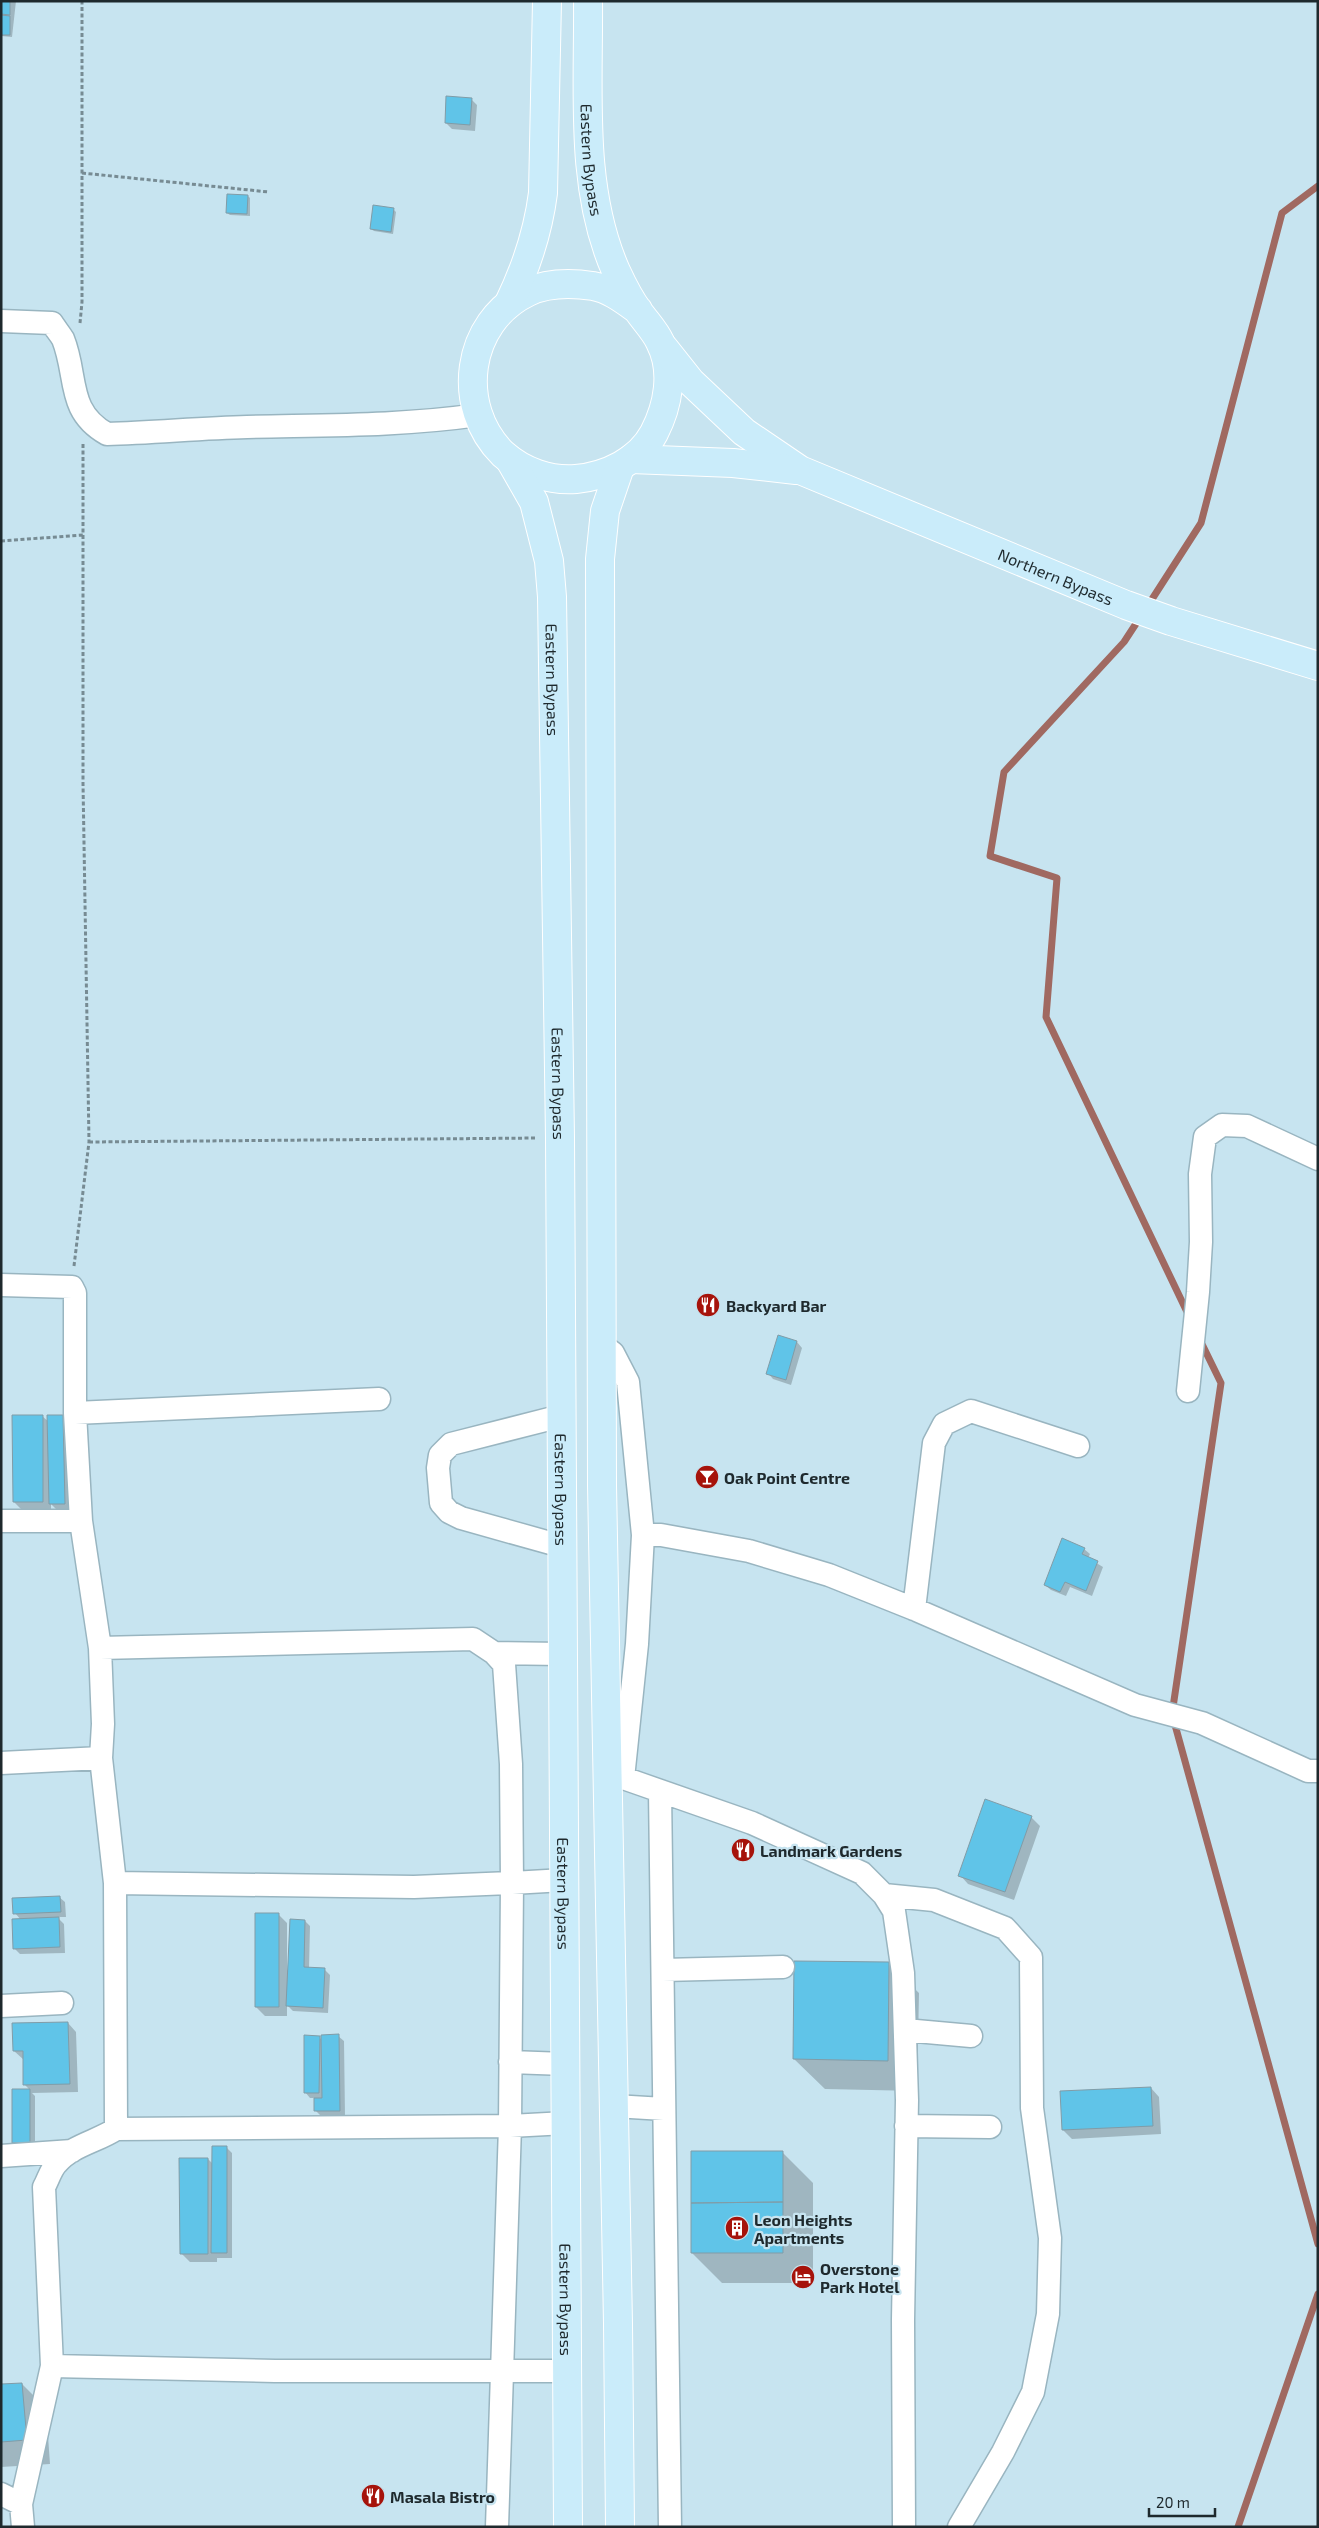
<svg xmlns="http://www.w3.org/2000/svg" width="1319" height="2528" viewBox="0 0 1319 2528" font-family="'Exo 2',sans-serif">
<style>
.shadow{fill:#0003}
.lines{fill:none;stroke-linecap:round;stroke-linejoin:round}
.stream{stroke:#a06961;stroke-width:7}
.building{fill:#60c4e8;stroke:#819ca7}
.minor-casing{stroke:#99b5c0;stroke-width:25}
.major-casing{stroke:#fff;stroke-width:30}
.path{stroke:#778b93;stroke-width:3;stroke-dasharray:4 2.5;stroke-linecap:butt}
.minor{stroke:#fff;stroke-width:22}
.major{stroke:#caecfa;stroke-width:28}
.labels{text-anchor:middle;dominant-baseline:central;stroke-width:4.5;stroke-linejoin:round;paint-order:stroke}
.street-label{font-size:16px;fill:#1e292d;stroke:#c7e4f0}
.poi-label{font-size:16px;font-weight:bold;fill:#1e292d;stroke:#c7e4f0;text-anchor:start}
</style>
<rect width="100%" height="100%" fill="#c7e4f0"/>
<path class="shadow" d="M1 1H16L12 37 1 36Z
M471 99 477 105 475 131 452 129 446 123Z
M248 196 250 198V216L230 215 227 213Z
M393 209 396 212 393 234 374 231 371 229Z
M797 1342 802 1348 791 1385 773 1379 768 1373Z
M42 1416 49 1422 63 1416 68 1422 70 1509H56L51 1504V1511H23L14 1502Z
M1084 1549 1090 1554 1088 1558 1103 1567 1092 1596 1070 1587 1066 1596 1051 1590 1045 1585Z
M1031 1817 1040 1826 1014 1900 968 1884 960 1875Z
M59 1897 65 1902 66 1917H57L64 1924 65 1953 20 1954 14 1948 21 1920 15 1913Z
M278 1914 287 1923V1970L289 1971 305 1921 310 1926 309 1968 324 1969 330 1975 328 2013 293 2011 287 2005V2016H265L256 2007Z
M888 1963 919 1993 917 2091 825 2089 794 2059Z
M68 2023 76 2032 78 2092 32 2093 35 2096V2148H19L13 2142 30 2090 24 2084V2060L14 2051Z
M338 2036 344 2041 345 2116H321L316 2111 315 2098H310L305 2092 319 2037 322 2040Z
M1151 2088 1159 2097 1161 2134 1072 2139 1063 2130Z
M227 2148 232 2153V2258H217V2262H190L181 2253 208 2159 213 2164Z
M782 2152 813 2183V2283H722L692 2253Z
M22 2384 46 2408 50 2464 1 2467V2386Z"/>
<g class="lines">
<path class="stream" d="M1147 607 1201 523 1282 213 1318 186
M1141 616 1124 642 1004 772 990 856 1057 878 1046 1017 1188 1314
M1200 1340 1221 1383 1172 1714 1318 2244
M1238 2527 1318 2294"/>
</g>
<path class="building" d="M1 1H10V15L1 14Z
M1 15 10 16V35H1Z
M446 96 472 98 470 125 445 123Z
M227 194 248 195 247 214 226 213Z
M373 205 394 208 391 232 370 229Z
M778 1335 797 1341 786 1380 766 1374Z
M12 1415H43V1502H13Z
M47 1415H63L65 1504H49Z
M1062 1538 1085 1548 1082 1554 1098 1561 1086 1591 1065 1582 1060 1592 1044 1585Z
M985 1799 1032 1816 1005 1892 958 1876Z
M60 1896 61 1912 13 1914 12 1898Z
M255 1913H279V2007H255Z
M59 1917 60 1947 13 1949 12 1919Z
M290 1919 305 1920 304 1967 325 1968 323 2008 286 2006Z
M794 1961 889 1962 888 2061 793 2059Z
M68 2022 70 2084 23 2085V2051H13L12 2023Z
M339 2034 340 2111H314V2098H322L321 2035Z
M304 2035 320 2036 319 2093H304Z
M1151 2087 1153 2126 1062 2130 1060 2091Z
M12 2089H30V2143H12Z
M212 2146H227V2253H211Z
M691 2151H783V2202L691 2203Z
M179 2158H208V2254H180Z
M783 2202V2253H691V2203Z
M22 2383 27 2440 1 2442V2384Z"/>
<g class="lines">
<g class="minor-casing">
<path id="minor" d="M1 321 52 323C55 328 60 334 63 339 78 376 66 411 107 434 153 433 200 428 247 427 324 425 401 426 478 415
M1 1285 72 1287 75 1293V1413L81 1521 100 1648 473 1639 494 1653 504 1664 511 1764 512 1883 414 1887 115 1883
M601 1344 613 1353 628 1382 643 1535
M1188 1391 1198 1292 1201 1242 1200 1174 1205 1137 1222 1125 1247 1126 1318 1159
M75 1413 379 1399
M561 1416 451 1444 440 1455 438 1468 441 1503 449 1512 461 1518 561 1546
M1 1521H81
M914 1609 934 1443 944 1424 971 1411 1078 1446
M494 1653 562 1654
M1 1763 101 1758 103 1724 100 1648
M609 1773 752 1823 862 1873 884 1895 894 1911 903 1973 907 2100 903 2320 904 2527
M623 1778 637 1644 643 1535H661L749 1551 829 1575 914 1609 1135 1705 1202 1723 1308 1771H1318
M660 1791 670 2527
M884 1895 934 1900 1005 1928 1031 1957 1032 2108 1050 2238 1048 2314 1033 2392 1003 2452 959 2527
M663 1970 783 1967
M1 2006 62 2003
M905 2030 971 2036
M510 2062 565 2064
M614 2106 664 2109
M906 2126 990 2127
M116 2129 510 2126 566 2123
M1 2156 72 2151
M52 2366 275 2371H567
M1 2494 21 2504
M23 2527 21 2504 52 2366 44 2187C48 2180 51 2169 57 2163 71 2146 98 2141 116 2129L115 1883 101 1758
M497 2527 510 2126 512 1883 564 1880"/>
</g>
<g class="major-casing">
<g id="major">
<path id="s1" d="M588 1C589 89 579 188 616 271 622 284 630 300 639 312 646 322 655 331 660 342 675 371 668 406 654 433 639 461 607 476 576 479 550 481 523 472 503 454 455 407 465 322 528 292 547 283 572 283 593 286 610 289 624 300 638 310"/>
<path d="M509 303C526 268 538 232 543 193L547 1"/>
<path id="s2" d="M664 348 691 382 744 432 800 470 1126 605 1171 621 1318 666"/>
<path d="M631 459 733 463 796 470"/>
<path id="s3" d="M510 460 534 502 549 561 552 597 560 1138 568 2527"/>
<path d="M620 2527 618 2324 602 1485 600 559 605 511 620 467"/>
</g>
</g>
<path class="path" d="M82 173 269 192
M80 323 82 302V1
M1 541 83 535
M89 1142 536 1138
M74 1266 89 1142 83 783V444"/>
<use href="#minor" class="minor"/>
<use href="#major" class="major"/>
</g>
<defs>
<g id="restaurant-disc" transform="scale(1.25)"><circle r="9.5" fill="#a6130b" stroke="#c7e4f0"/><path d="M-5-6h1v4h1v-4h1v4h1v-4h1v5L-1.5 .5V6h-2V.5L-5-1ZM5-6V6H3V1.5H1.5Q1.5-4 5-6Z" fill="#fff"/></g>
<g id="bar-disc" transform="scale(1.25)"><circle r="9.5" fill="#a6130b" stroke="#c7e4f0"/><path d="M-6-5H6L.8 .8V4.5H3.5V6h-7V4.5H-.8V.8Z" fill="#fff"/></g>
<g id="building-disc" transform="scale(1.25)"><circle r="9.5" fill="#a6130b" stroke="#c7e4f0"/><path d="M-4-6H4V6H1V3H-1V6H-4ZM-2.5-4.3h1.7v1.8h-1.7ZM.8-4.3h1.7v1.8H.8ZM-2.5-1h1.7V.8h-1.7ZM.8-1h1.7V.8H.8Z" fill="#fff"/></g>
<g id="hotel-disc" transform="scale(1.25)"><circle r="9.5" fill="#a6130b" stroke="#c7e4f0"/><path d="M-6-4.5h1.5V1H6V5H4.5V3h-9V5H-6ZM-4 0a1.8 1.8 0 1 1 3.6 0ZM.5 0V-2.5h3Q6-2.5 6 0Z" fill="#fff"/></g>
</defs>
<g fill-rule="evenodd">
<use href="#restaurant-disc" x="708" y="1305"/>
<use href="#bar-disc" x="707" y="1477"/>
<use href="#restaurant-disc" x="743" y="1850"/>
<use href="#building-disc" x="737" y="2228"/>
<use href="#hotel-disc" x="803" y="2277"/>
<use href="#restaurant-disc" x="373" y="2496"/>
</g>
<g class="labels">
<g class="street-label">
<text stroke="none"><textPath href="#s1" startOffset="159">Eastern Bypass</textPath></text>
<text stroke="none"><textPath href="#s2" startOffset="461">Northern Bypass</textPath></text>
<text stroke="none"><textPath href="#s3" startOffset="228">Eastern Bypass</textPath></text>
<text stroke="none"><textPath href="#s3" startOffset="632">Eastern Bypass</textPath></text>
<text stroke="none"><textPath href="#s3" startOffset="1038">Eastern Bypass</textPath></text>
<text stroke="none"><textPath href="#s3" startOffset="1442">Eastern Bypass</textPath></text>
<text stroke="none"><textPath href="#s3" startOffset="1848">Eastern Bypass</textPath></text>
</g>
<g class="poi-label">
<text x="726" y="1305">Backyard Bar</text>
<text x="724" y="1477">Oak Point Centre</text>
<text x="760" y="1850">Landmark Gardens</text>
<text x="754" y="2219">Leon Heights<tspan x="754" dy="18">Apartments</tspan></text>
<text x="820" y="2268">Overstone<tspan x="820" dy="18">Park Hotel</tspan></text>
<text x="390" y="2496">Masala Bistro</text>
</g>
</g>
<rect width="1319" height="2528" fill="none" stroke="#1e292d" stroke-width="5"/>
<path d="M1149 2508v8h66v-8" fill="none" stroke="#1e292d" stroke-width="2.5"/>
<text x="1156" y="2508" font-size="15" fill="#1e292d" stroke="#c7e4f0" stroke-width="4" paint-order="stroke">20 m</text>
</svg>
